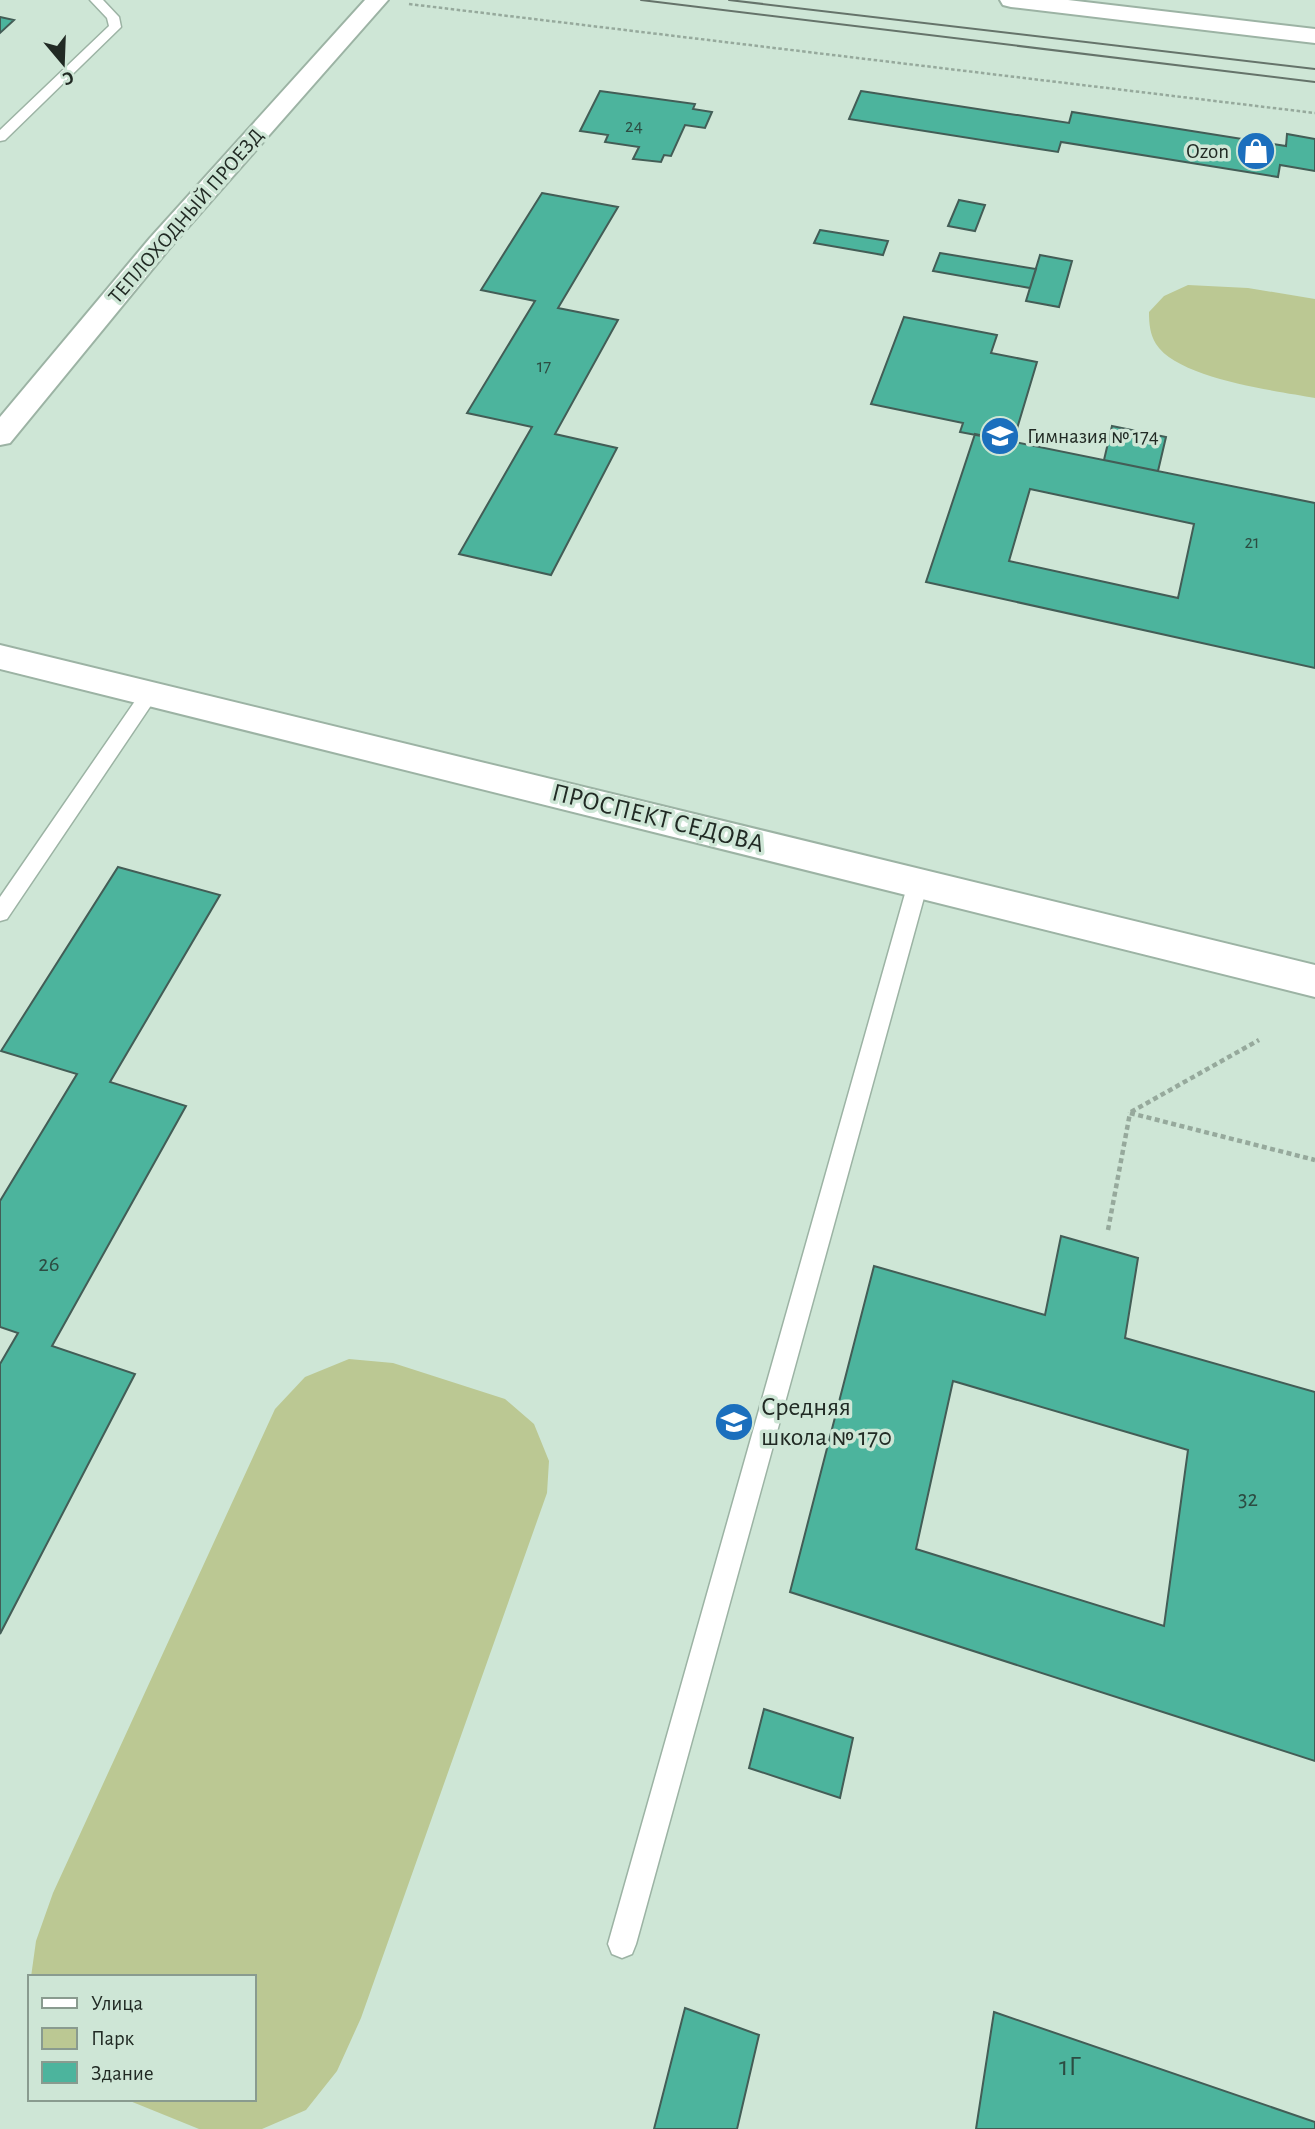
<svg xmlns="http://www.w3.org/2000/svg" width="1315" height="2129" viewBox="0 0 1315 2129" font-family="'Alegreya Sans',sans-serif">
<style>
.green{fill:#bbc893}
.building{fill:#4cb49d;stroke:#435d56;stroke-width:2;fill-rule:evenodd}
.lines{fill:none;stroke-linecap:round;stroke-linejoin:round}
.service-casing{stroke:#9cb3a4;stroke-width:3}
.minor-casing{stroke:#9cb3a4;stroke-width:4}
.secondary-casing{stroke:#9cb3a4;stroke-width:4}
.path-far1{stroke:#96a99c;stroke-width:2.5;stroke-dasharray:3.5 2.5;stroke-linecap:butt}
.path{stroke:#96a99c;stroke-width:4.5;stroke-dasharray:5 3.5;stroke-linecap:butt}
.service{fill:#fff;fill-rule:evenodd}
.minor{fill:#fff;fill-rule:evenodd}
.secondary{fill:#fff;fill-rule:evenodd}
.tram{stroke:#65736a;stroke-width:2}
.labels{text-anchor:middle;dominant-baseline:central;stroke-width:7;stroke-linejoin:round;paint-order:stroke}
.far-number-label{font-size:19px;fill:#2c4c42}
.far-poi-label{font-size:21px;fill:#212a24;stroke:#cee6d6;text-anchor:end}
.far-street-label{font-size:21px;fill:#212a24;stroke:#cee6d6}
.number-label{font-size:23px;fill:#2c4c42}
.street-label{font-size:26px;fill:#212a24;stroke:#cee6d6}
.poi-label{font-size:26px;fill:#212a24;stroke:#cee6d6;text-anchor:start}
.near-number-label{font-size:28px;fill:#2c4c42}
</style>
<rect width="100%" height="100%" fill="#cee6d6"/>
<path class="green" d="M1188 285 1248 288 1315 299V398C1277 391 1178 379 1156 344 1150 334 1149 324 1149 312L1164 296Z
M349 1359 393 1363 505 1399 534 1424 549 1461 547 1493 361 2018 337 2071 306 2110 262 2129H199L125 2099H254V1977H31L36 1941 53 1893 275 1409 305 1377Z"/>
<path class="building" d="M0 17 14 20 0 33Z
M600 91 695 104 693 109 712 112 705 128 685 125 671 156 664 155 661 162 633 159 639 147 605 142 608 135 580 131Z
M861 91 1069 123 1072 112 1286 146 1287 134 1315 139V171L1280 165 1278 177 1061 142 1058 152 849 119Z
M542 193 618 207 558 308 618 320 555 434 617 448 551 575 459 554 532 427 467 413 535 301 481 290Z
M959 200 985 205 975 231 948 226Z
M820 230 888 241 883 255 814 243Z
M940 253 1036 269 1030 288 933 271Z
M1040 255 1072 261 1059 307 1026 301Z
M904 317 997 335 991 353 1037 362 1013 442 960 432 963 423 871 404Z
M1112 426 1166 437 1158 471 1104 460Z
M975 434 1315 503V668L926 582ZM1030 489 1194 524 1178 598 1009 561Z
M118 867 220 895 110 1082 186 1106 52 1346 135 1374 0 1634V1364L18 1333 0 1327V1201L77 1074 1 1051Z
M1061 1236 1138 1258 1125 1338 1315 1392V1761L790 1592 874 1266 1045 1315ZM953 1381 1188 1450 1164 1626 916 1549Z
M764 1709 853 1738 840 1798 749 1768Z
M685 2008 759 2035 737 2129H654Z
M994 2012 1315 2122V2129H976Z"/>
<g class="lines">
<g class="service-casing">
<path id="service" d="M90 0H103L119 17 121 27 5 140 0 141V130L109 26 107 18Z
M150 686 156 688 159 693 156 698 7 919 0 921V897L144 688Z
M918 875 925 877 928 883 636 1944 632 1954 622 1958 612 1954 608 1944 908 883 911 877Z"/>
</g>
<g class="minor-casing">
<path id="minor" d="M365 0H388L168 250 10 443 0 445V417L150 238Z
M0 645 1315 965V997L0 669Z"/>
</g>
<g class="secondary-casing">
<path id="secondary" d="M1000 0H1068L1315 29V43L1011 7 1003 5Z"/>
</g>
<path class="path-far1" d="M409 4 1315 113"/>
<path class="path" d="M1131 1112 1259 1040
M1130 1113 1315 1160
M1108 1230 1130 1113"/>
<use href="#service" class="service"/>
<use href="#minor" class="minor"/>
<use href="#secondary" class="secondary"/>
<path class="tram" d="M641 0 1315 82
M729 0 1315 69"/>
</g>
<defs>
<g id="shop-disc" transform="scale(2.0125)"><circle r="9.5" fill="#1b6fbd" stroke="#cee6d6"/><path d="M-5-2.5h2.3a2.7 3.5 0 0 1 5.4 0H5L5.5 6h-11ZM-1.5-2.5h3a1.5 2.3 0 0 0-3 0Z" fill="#fff"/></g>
<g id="school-disc" transform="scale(2.0125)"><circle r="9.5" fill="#1b6fbd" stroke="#cee6d6"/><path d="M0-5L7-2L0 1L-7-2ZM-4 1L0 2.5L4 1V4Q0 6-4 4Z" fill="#fff"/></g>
</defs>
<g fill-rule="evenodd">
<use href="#shop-disc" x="1256" y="151"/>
<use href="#school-disc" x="1000" y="436"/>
<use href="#school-disc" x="734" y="1422"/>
</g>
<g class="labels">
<g class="far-number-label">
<text x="634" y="126">24</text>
<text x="544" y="366">17</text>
<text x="1252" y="542">21</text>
</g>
<g class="far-poi-label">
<text x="1229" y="151">Ozon</text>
<text x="1027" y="436" text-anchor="start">Гимназия № 174</text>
</g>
<g class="far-street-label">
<text transform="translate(186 216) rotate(-49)">ТЕПЛОХОДНЫЙ ПРОЕЗД</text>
</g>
<g class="number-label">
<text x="49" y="1264">26</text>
<text x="1248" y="1499">32</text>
</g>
<g class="street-label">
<text transform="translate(658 818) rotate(14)">ПРОСПЕКТ СЕДОВА</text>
</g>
<g class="poi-label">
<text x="761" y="1407">Средняя<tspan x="761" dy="30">школа № 170</tspan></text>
</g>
<g class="near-number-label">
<text x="1070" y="2067">1Г</text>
</g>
</g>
<rect x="28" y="1975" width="228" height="126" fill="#cee6d6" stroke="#899b8f" stroke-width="2"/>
<rect x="42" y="1998" width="35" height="10" fill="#ffffff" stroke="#899b8f" stroke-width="2"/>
<text x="91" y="2010" font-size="21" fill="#212a24">Улица</text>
<rect x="42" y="2028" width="35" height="21" fill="#bbc893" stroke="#899b8f" stroke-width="2"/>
<text x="91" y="2045" font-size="21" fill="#212a24">Парк</text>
<rect x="42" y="2062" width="35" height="21" fill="#4cb49d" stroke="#899b8f" stroke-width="2"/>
<text x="91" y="2080" font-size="21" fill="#212a24">Здание</text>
<g transform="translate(63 63) rotate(161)" stroke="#cee6d6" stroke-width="5" paint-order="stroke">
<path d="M0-5L12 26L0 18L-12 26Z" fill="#212a24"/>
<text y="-10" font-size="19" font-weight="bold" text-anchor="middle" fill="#212a24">С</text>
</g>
</svg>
